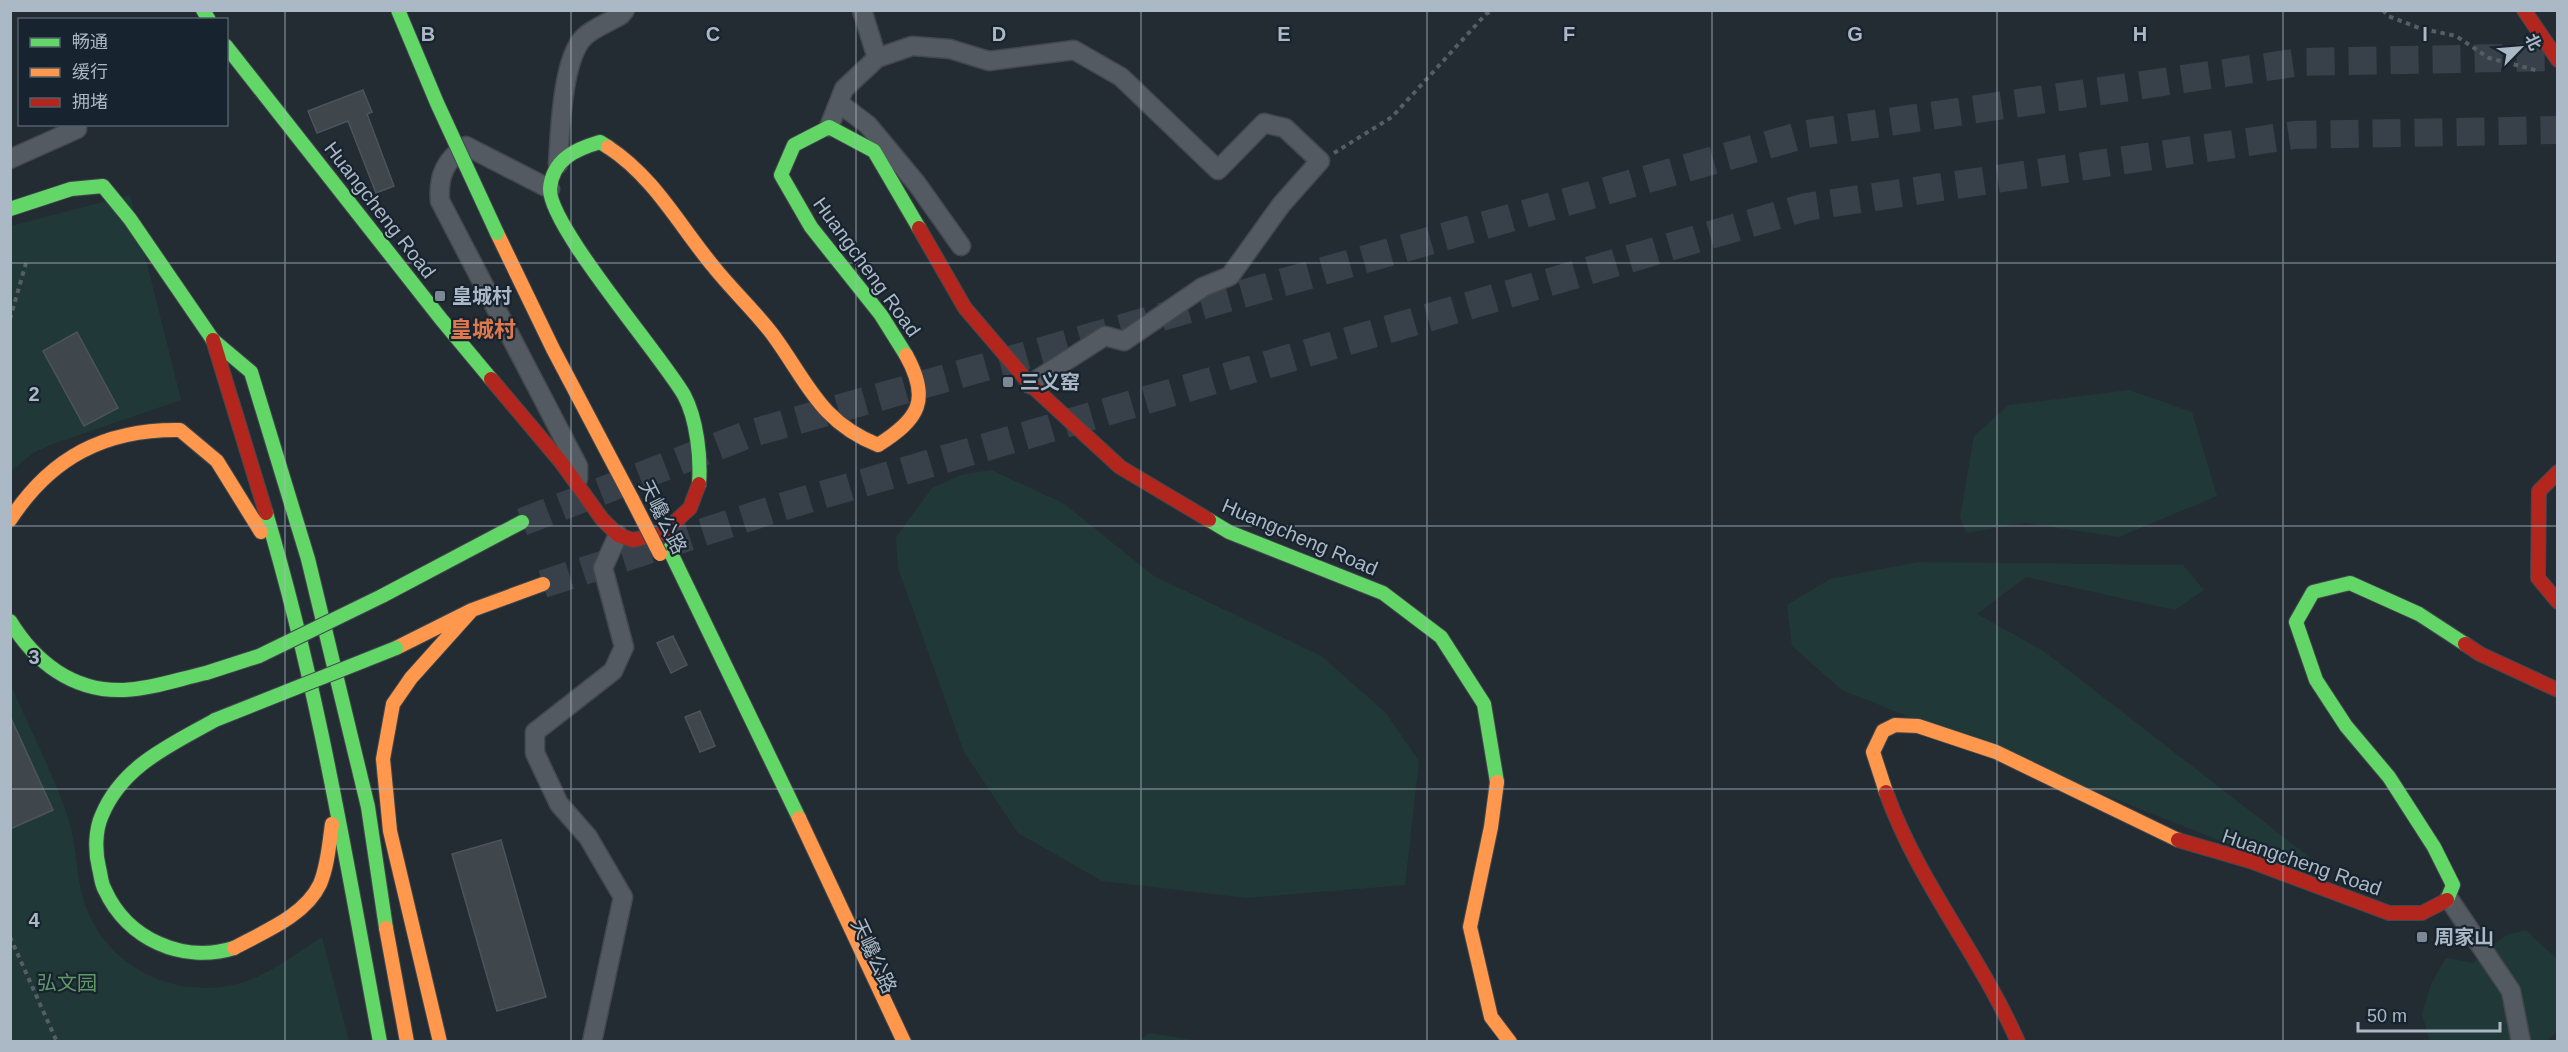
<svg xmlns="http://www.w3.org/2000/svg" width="2568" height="1052" viewBox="0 0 2568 1052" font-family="Helvetica,'Noto Sans SC',sans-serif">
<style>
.green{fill:#213838}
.building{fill:#3f464c;stroke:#4b545c;stroke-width:1.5}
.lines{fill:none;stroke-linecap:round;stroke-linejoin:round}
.primary-tunnel{stroke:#384149;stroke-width:28;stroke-dasharray:28 14;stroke-linecap:butt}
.street-casing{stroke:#42484d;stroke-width:21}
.fast-casing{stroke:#42484d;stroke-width:16}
.slow-casing{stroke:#42484d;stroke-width:16}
.jam-casing{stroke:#42484d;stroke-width:16}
.path{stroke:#565e64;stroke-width:4;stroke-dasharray:4.5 4.5;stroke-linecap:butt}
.street{stroke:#535a61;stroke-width:18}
.fast{stroke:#63d668;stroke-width:14}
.slow{stroke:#ff974d;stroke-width:14}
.jam{stroke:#b3261e;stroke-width:14}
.fast-bridge-casing{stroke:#414950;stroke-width:16;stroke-linecap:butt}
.slow-bridge-casing{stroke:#414950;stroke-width:16;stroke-linecap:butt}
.fast-bridge{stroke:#63d668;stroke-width:14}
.slow-bridge{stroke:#ff974d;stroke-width:14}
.grid{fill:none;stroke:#abb9c6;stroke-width:1.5;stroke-opacity:0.55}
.poi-dot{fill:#7c8893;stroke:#17232e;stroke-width:2}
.labels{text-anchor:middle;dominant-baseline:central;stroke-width:4.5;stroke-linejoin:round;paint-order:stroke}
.street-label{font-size:20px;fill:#abb9c6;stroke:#17232e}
.poi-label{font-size:20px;font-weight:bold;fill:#abb9c6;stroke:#17232e;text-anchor:start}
.park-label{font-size:20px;fill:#619966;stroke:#17232e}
.quarter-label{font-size:22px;font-weight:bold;fill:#de794e;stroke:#17232e}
.grid-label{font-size:20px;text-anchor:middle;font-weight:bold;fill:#abb9c6;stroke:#17232e;stroke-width:4.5;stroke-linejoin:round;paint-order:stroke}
</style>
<rect width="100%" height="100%" fill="#242c33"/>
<path class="green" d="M130 195 181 400 50 445 33 453 11 471V226Z
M2129 390 2192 412 2217 496 2119 537 2025 523 1967 533 1960 518 1974 436 2009 405Z
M991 470 1063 503 1154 576 1321 656 1385 712 1419 761 1405 885 1247 898 1102 881 1018 833 964 752 898 568 896 537 932 488 961 475Z
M1918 562 2183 565 2204 590 2175 610 2026 577 1977 614 2045 652 2308 856 2304 874 1842 690 1792 646 1787 605 1830 579Z
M10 683C29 728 53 772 68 818 78 848 75 882 88 912 114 975 189 1004 252 979 277 969 300 951 322 937L349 1041H11Z
M2526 930 2557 959V1032L2547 1041H2430L2422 1014 2431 984 2446 958 2473 963 2506 935Z
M1149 1033 1199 1041H1140Z"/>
<path class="building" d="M363 90 372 112 367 114 394 186 376 193 348 121 317 133 308 111Z
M77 332 118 408 84 426 43 351Z
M673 636 687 665 671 673 657 643Z
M700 711 715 746 700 752 685 717Z
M10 716 53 810 10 829Z
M501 840 546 997 497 1011 452 854Z"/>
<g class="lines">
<path class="primary-tunnel" d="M522 522 749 434 1806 134 2300 62 2558 57
M543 584 781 507 1806 207 2295 135 2558 130"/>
<g class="street-casing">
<path id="street" d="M862 10 877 58
M839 103 868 125 917 184 961 246
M829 127 844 89 877 58 912 46 950 49 989 61 1074 50 1121 77 1218 170 1264 123 1285 128 1320 161 1281 205 1230 276 1203 287 1124 341 1105 336 1030 384
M10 159 77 129
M558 164C560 133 562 59 584 37 593 28 610 22 621 15L625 10
M550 189 466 146C445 160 438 176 440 201L578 466V479
M2449 899 2511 991 2521 1042
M592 1042 623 897 588 837 559 804 535 753V732L613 671 624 647 603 568 618 535"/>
</g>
<g class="fast-casing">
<path id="fast" d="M203 10 209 20
M226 46 441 319 491 379
M608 147 600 142C576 149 553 159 550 188 547 224 661 355 684 395 697 419 701 458 699 484
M10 209 71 189 103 186 130 219 213 340 251 372
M906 355 881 315 811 227 781 175 794 145 829 127 874 151 919 228
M251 372 308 559 368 807 386 928
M266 513C318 686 347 865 380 1042
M1209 520 1229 532 1383 593 1441 637 1484 704 1497 782
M669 549 799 818
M382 596 522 522
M10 621C35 662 73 692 124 690 151 689 179 679 206 673
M215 720C171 745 123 765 102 815 95 830 95 852 99 868 101 875 101 884 105 890 127 939 183 964 234 948
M2447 900 2453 885 2434 847 2389 777 2346 726 2316 680 2296 622 2313 592 2350 583 2419 614 2465 644"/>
</g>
<g class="slow-casing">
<path id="slow" d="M608 147C654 177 679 225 713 266 732 290 755 311 773 335 808 383 820 422 878 445 919 419 931 400 906 355
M497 233 553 349 632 499
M10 520C51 457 105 429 180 430L217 461 261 532
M396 648 472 610 543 584
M1497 782 1491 827 1470 927 1491 1017 1510 1042
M1886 792 1873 752 1883 731 1895 725 1918 726 1996 752 2178 840
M799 818 904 1042
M386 928 407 1042
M234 948C263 932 305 916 320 884 328 865 329 844 332 824
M440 1042 390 831 383 759 393 704 411 678 472 610"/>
</g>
<g class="jam-casing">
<path id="jam" d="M2524 10 2558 60
M919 228 965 308 1030 384 1120 467 1209 520
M213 340 266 513
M491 379 561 462 602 519 618 535 633 540 663 533 690 508 699 484
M2558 472 2539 491 2538 578 2558 602
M2465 644 2480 654 2558 690
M1886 792C1918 882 1980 955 2018 1042
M2178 840 2250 861 2389 913H2422L2447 900"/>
</g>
<path class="path" d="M2383 10 2388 16 2419 28 2456 36 2489 58 2539 71
M1334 153 1392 117 1486 14 1494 10
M10 319 26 263
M10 937 57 1042"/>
<use href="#street" class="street"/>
<use href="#fast" class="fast"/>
<use href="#slow" class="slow"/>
<use href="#jam" class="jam"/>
<g class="fast-bridge-casing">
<path id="fast-bridge" d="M398 10 437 103 497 233
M206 673 259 656 382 596
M215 720 396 648"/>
</g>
<g class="slow-bridge-casing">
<path id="slow-bridge" d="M632 499 660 554"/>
</g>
<use href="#fast-bridge" class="fast-bridge"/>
<use href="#slow-bridge" class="slow-bridge"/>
</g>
<path class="grid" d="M285 10V1042M571 10V1042M856 10V1042M1141 10V1042M1427 10V1042M1712 10V1042M1997 10V1042M2283 10V1042M10 263H2558M10 526H2558M10 789H2558"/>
<g class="poi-dot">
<rect x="434" y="290" width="12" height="12" rx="3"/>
<rect x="1002" y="376" width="12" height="12" rx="3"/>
<rect x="2416" y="931" width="12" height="12" rx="3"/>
</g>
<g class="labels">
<g class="street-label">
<text transform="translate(380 210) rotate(52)">Huangcheng Road</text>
<text transform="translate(867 267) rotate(54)">Huangcheng Road</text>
<text transform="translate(663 517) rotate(63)">天巉公路</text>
<text transform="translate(1300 537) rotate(23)">Huangcheng Road</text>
<text transform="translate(2302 862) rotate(19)">Huangcheng Road</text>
<text transform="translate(874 956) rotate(65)">天巉公路</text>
</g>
<g class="poi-label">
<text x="452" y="296">皇城村</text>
<text x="1020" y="382">三义窑</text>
<text x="2434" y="937">周家山</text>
</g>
<g class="park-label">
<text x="67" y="983">弘文园</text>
</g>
<g class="quarter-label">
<text x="483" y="329">皇城村</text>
</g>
</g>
<g class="grid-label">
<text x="428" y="41">B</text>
<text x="713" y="41">C</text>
<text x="999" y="41">D</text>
<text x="1284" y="41">E</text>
<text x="1569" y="41">F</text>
<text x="1855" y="41">G</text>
<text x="2140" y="41">H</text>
<text x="2425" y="41">I</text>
<text x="34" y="401">2</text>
<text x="34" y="664">3</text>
<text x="34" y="927">4</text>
</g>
<rect width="2568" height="1052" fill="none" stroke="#abb9c6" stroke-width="24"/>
<rect x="18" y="18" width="210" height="108" fill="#17232e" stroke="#525f6b" stroke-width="1.5"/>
<rect x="30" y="38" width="30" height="9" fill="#63d668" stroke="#525f6b" stroke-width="1.5"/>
<text x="72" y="48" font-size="18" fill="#abb9c6">畅通</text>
<rect x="30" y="68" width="30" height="9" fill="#ff974d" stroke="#525f6b" stroke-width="1.5"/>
<text x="72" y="78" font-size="18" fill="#abb9c6">缓行</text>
<rect x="30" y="98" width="30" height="9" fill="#b3261e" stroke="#525f6b" stroke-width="1.5"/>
<text x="72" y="108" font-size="18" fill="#abb9c6">拥堵</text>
<g transform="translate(2520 48) rotate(65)" stroke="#17232e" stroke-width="4.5" paint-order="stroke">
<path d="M0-4.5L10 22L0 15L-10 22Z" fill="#abb9c6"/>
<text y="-9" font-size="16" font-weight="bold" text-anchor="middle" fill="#abb9c6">北</text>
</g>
<path d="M2358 1022v9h142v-9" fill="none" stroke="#abb9c6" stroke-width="3"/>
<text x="2367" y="1022" font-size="18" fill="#abb9c6" stroke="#17232e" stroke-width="4.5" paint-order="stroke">50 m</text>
</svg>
